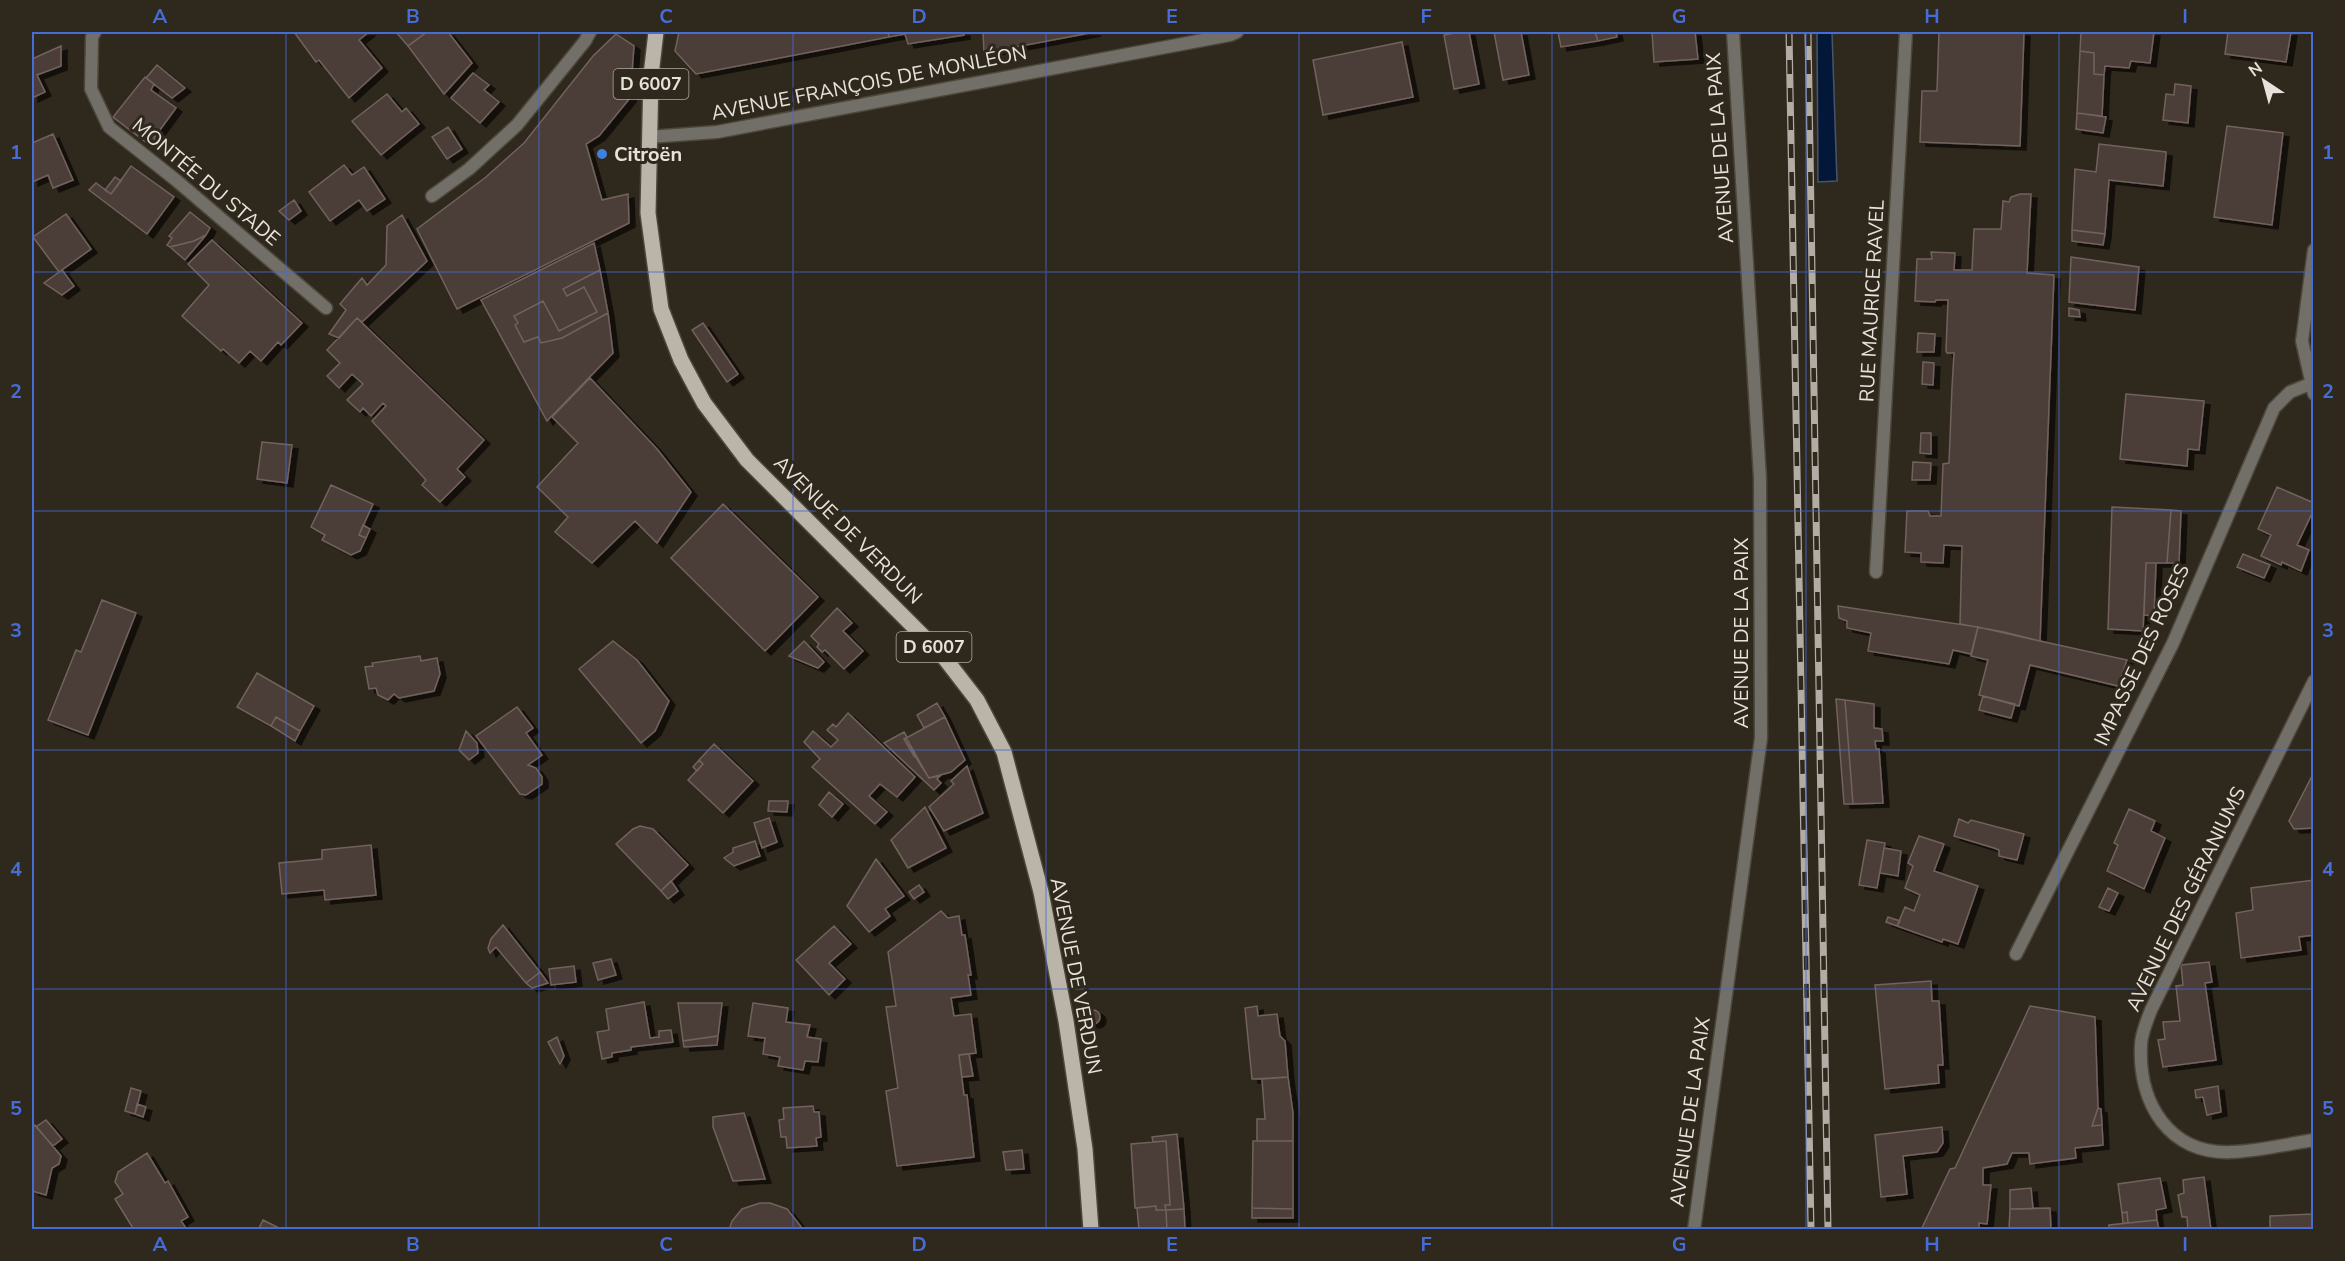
<svg xmlns="http://www.w3.org/2000/svg" width="2345" height="1261" viewBox="0 0 2345 1261" font-family="'Nunito Sans',sans-serif">
<style>
.water{fill:#031839;stroke:#47556a;stroke-width:1.5}
.building{fill:#4c3d39;stroke:#72625d;stroke-width:1.5;filter:url(#shadow)}
.lines{fill:none;stroke-linecap:round;stroke-linejoin:round}
.service-casing{stroke:#4c463b;stroke-width:15}
.minor-casing{stroke:#4c463b;stroke-width:15}
.primary-casing{stroke:#4c463b;stroke-width:18}
.service{stroke:#716f68;stroke-width:12}
.minor{stroke:#716f68;stroke-width:12}
.primary{stroke:#bab5a8;stroke-width:15}
.rail-casing{stroke:#b2aca4;stroke-width:7}
.rail{stroke:#2f281c;stroke-width:4.5;stroke-dasharray:14;stroke-linecap:butt}
.grid{fill:none;stroke:#456cd9;stroke-width:1.5;stroke-opacity:0.55}
.shop-dot{fill:#3f7fe0;stroke:#2f281c;stroke-width:2}
.labels{text-anchor:middle;dominant-baseline:central;stroke-width:6;stroke-linejoin:round;paint-order:stroke}
.shield{fill:#2f281c;stroke:#b0aaa2;stroke-width:1.5}
.shield-label{font-size:18px;font-weight:bold;fill:#e7e2db}
.street-label{font-size:20px;fill:#e7e2db;stroke:#2f281c}
.poi-label{font-size:20px;font-weight:bold;fill:#e7e2db;stroke:#2f281c;text-anchor:start}
.neatline{fill:none;stroke:#456cd9;stroke-width:2}
.grid-label{font-size:20px;text-anchor:middle;font-weight:bold;fill:#456cd9}
</style>
<defs>
<filter id="shadow"><feDropShadow dx="6" dy="4" stdDeviation="0" flood-color="#0009"/></filter>
</defs>
<rect width="100%" height="100%" fill="#2f281c"/>
<path class="water" d="M1817 32H1832L1837 181 1818 182Z"/>
<path class="building" d="M294 32H369L359 40 382 68 349 98 319 60 316 62Z
M396 32H427L408 46Z
M427 32H448L472 63 444 94 408 46Z
M679 32H888L889 37 696 74 675 51Z
M888 32H964V35L908 44 905 34 889 37Z
M983 32H1095L984 53Z
M1460 32H1469L1479 84 1454 89 1444 35Z
M1494 32H1521L1529 75 1503 80Z
M1558 32H1595L1598 41 1561 47Z
M1595 32H1616L1617 37 1598 41Z
M1652 32H1695L1698 59 1654 62Z
M1939 32H2024L2020 146 1920 142 1922 91H1937Z
M2081 32H2154L2150 63 2131 61 2129 68 2105 66 2104 75 2094 74V53L2080 51Z
M2228 32H2291L2286 62 2225 54Z
M616 34 634 46 630 98 599 136 586 144 602 200 628 194 629 223 457 309 417 229 486 177 524 143 593 56Z
M1402 42 1413 97 1323 115 1313 60Z
M61 46V66L37 75 45 92 32 98V59Z
M2080 51 2094 53V74L2104 75 2102 116 2077 113Z
M157 65 185 88 172 98 146 78Z
M473 73 489 85 484 90 499 102 480 123 451 98Z
M145 77 154 84 151 90 176 108 154 138 157 141 152 147 113 117Z
M2175 84 2191 86 2188 123 2163 120 2166 94 2174 95Z
M387 94 402 112 406 108 419 124 381 155 352 121Z
M2077 113 2106 117 2103 133 2076 129Z
M2227 126 2283 133 2272 225 2214 217Z
M448 127 462 149 447 159 432 137Z
M53 134 73 180 53 188 48 175 32 182V143Z
M2099 144 2166 152V155L2163 186 2109 180 2105 234 2072 230 2075 169 2096 172Z
M344 165 352 175 364 167 385 199 367 211 359 200 330 221 309 192Z
M131 166 174 197 147 234 89 190 96 183 111 194Z
M115 177 121 181 111 194 105 190Z
M2020 194H2031L2027 273 2054 275 2040 641 2004 632 1960 624 1962 546 1944 545 1943 563 1921 562V553L1905 552 1907 511H1928L1930 516H1941L1943 464 1949 463 1952 388 1954 353H1947L1946 351 1948 300H1936L1935 302 1915 301 1917 259H1932L1931 252 1955 253 1954 270H1972L1974 229H2001L2003 201 2009 202 2011 197Z
M294 200 301 211 289 220 279 211Z
M190 212 210 228 206 235 194 241 170 247 167 245 172 238 169 236Z
M66 214 91 249 59 272 33 237Z
M402 215 427 261 362 322 357 318 339 338 329 334 346 310 340 304 362 278 367 285 386 265 387 226Z
M2072 230 2105 234 2103 245 2072 241Z
M206 235 185 260 170 247 194 241Z
M212 240 302 323 281 345 278 342 261 361 250 351 239 363 223 349 221 351 182 316 209 285 188 264Z
M594 243 600 270 563 289 567 296 584 287 597 312 559 331 543 301 514 316 518 323 515 325 524 342 538 337 541 343 562 338 608 313 613 353 547 421 481 300Z
M2071 257 2139 267 2135 310 2069 302Z
M62 270 74 286 62 295 44 283Z
M600 270 608 313 562 338 541 343 538 337 524 342 515 325 518 323 514 316 543 301 559 331 597 312 584 287 567 296 563 289Z
M2069 308 2079 310 2080 317 2069 316Z
M357 318 484 440 457 469 465 477 440 502 422 485 426 480 372 421 386 406 383 403 371 416 363 408 360 412 347 400 363 384 352 374 339 388 327 376 340 363 327 350Z
M703 323 738 374 727 382 692 330Z
M1918 333 1935 334 1934 352H1917Z
M1923 362 1934 363 1933 385 1922 384Z
M590 378 657 449 691 492 657 543 635 521 592 563 555 532 568 517 537 487 578 443 552 417Z
M2126 394 2204 401 2199 450 2188 449 2187 466 2120 459Z
M1921 433H1931V454L1920 453Z
M262 442 292 445 287 483 257 479Z
M1913 462 1931 463 1930 480H1912Z
M331 485 373 504 359 535 366 538 360 551 351 555 322 540 325 535 311 527Z
M2277 487 2314 503V509L2297 545 2309 550 2301 571 2282 562 2281 565 2261 556 2271 535 2258 529Z
M723 504 818 597 765 651 671 558Z
M2112 507 2171 510 2167 563H2146L2143 631 2108 629Z
M2171 510 2181 511 2179 563H2167Z
M363 525 370 529 366 538 359 535Z
M2243 554 2270 565 2264 578 2237 567Z
M2146 563H2156L2154 616 2144 615Z
M102 600 136 613 88 735 48 720 76 650 81 652Z
M1838 606 1978 627 1971 654 1953 650 1949 664 1868 651 1871 633 1847 628V621L1839 618Z
M837 608 852 623 843 631 863 651 844 669 825 650 822 652 817 647 819 644 811 636Z
M1978 627 2040 641 2127 660 2118 686 2030 665 2019 706 1979 695 1988 660 1971 656Z
M613 641 637 660 669 701 655 731 641 743 579 669Z
M804 641 824 662 818 668 789 656Z
M420 656 421 661 437 658 440 674 434 691 399 698 394 694 388 700 378 695 376 688 369 689 365 667 373 666 372 663Z
M257 673 314 706 300 731 276 717 271 726 237 707Z
M1983 696 2015 704 2011 718 1979 710Z
M1836 699 1845 700 1853 804H1844Z
M1845 700 1874 704V728L1882 729 1883 741H1875L1876 749H1879L1883 803 1853 804Z
M937 703 945 717 924 728 917 715Z
M517 707 533 728 526 733 542 755 528 765 536 768 542 777V784L526 795 520 794 476 736Z
M848 713 915 777 897 797 880 784 869 796 887 812 875 824 812 767 820 759 804 742 813 731 831 747 838 740 827 730 833 724 836 727Z
M276 717 300 731 295 741 271 726Z
M945 717 965 760 951 772 929 778 906 738Z
M466 731 477 743 478 753 469 760 459 750Z
M904 732 907 737 904 739 929 778 940 776 937 779 941 783 934 790 884 743Z
M906 738 915 753 914 756 904 739Z
M714 744 753 781 723 813 688 780 703 764 699 760Z
M699 760 703 764 697 771 693 767Z
M967 766 983 813 944 831 929 807 954 784 951 781Z
M2314 772V828L2294 829 2289 821Z
M829 792 843 804 832 817 819 805Z
M769 801H788L787 812 768 811Z
M925 807 946 848 908 868 891 840Z
M2129 809 2155 821 2151 831 2165 838 2144 889 2107 871 2118 845 2114 843Z
M769 818 777 842 762 848 754 823Z
M1959 819 1968 823 1971 820 2024 834 2017 860 1999 856V850L1994 848 1954 836Z
M640 826 653 829 688 865 661 891 616 844 633 829Z
M1919 836 1944 844 1934 871 1978 886 1958 944 1943 939 1942 942 1897 926 1905 907 1914 911 1920 895 1905 888 1913 866 1908 863Z
M1867 840 1885 843 1877 888 1859 885Z
M755 841 760 856 734 866 724 858 733 852V848Z
M371 845 376 895 325 900 324 890 282 894 279 863 322 859V850Z
M1884 848 1901 851 1898 876 1880 873Z
M876 859 904 896 885 909 890 916 869 932 847 906Z
M2314 880V935L2299 937 2301 950 2241 958 2236 913 2253 910 2251 888Z
M671 881 678 891 668 899 661 891Z
M919 885 924 892 914 899 909 892Z
M2108 888 2118 893 2109 911 2099 907Z
M941 911 948 918 959 916 962 935H965L971 975H968L971 995 951 998 954 1016 971 1014 976 1053 959 1055 964 1095H967L974 1157 897 1166 886 1091 898 1088 886 1007 896 1006 888 952Z
M1888 917 1900 921 1897 926 1886 922Z
M503 925 540 972 526 983 496 947 490 953 488 948 491 939Z
M834 926 851 944 829 963 845 979 829 995 796 960Z
M611 959 616 975 598 980 593 963Z
M2209 962 2212 982 2205 983 2216 1060 2163 1067 2158 1040 2165 1039 2163 1022 2180 1021 2176 986 2183 985 2181 965Z
M574 966 576 982 551 985 549 969Z
M540 972 548 983 532 988 526 983Z
M1931 981 1932 1001H1939L1943 1065H1938L1939 1083 1885 1089 1875 985Z
M644 1002 650 1038 659 1037V1031L671 1030 673 1042 631 1047V1050L612 1053V1057L602 1059 597 1032 609 1030 606 1009Z
M678 1003H722L718 1036 683 1041Z
M753 1003 788 1008 786 1022 810 1025 807 1037 821 1039 818 1062 805 1061 803 1070 778 1066 780 1057 763 1054 765 1038 748 1036Z
M1257 1006 1258 1016 1277 1014 1280 1036 1285 1041 1288 1077 1252 1079 1245 1008Z
M2030 1006 2095 1017 2098 1108 2092 1126 2102 1125 2103 1145 2075 1148 2076 1158 2030 1164 2029 1153H2012L2007 1164 1983 1168V1185H1991L1987 1224 1979 1223V1230H1921L1950 1169 1955 1168Z
M1086 1017a7 7 0 1 1 14 0a7 7 0 1 1-14 0Z
M718 1036 717 1045 684 1047 683 1041Z
M557 1037 564 1056 560 1064 548 1042Z
M969 1054 973 1076 962 1077 959 1055Z
M1288 1077 1293 1113V1141H1257V1119H1265L1262 1079Z
M2218 1086 2221 1112 2207 1115 2203 1097 2196 1098 2195 1090Z
M131 1088 141 1091 135 1114 125 1111Z
M137 1104 146 1107 143 1117 135 1114Z
M813 1106 814 1112H819L821 1137 816 1138 817 1146 787 1148 786 1137H781L779 1120 784 1119 783 1108Z
M2098 1108 2101 1109 2102 1125 2092 1126Z
M744 1113 765 1179 733 1181 713 1127V1117Z
M46 1120 62 1139 53 1146 36 1127Z
M35 1125 61 1156 59 1164 52 1168 46 1195 32 1191V1128Z
M1942 1127 1943 1143 1937 1152 1903 1156 1907 1194 1881 1197 1875 1135Z
M1177 1134 1184 1209 1166 1210 1165 1205H1170L1166 1141 1153 1142 1152 1137Z
M1166 1141 1170 1205H1165L1166 1210H1156V1206L1135 1208 1131 1144Z
M1253 1141H1293V1209L1252 1208Z
M1022 1150 1024 1169 1006 1170 1003 1152Z
M147 1153 165 1183 168 1181 188 1217 181 1221 186 1228 183 1230H134L115 1199 123 1194 115 1182 118 1172Z
M2204 1177 2211 1230H2188L2187 1217H2182L2178 1195 2184 1193 2183 1180Z
M2160 1178 2166 1208 2156 1210 2157 1220 2128 1223 2127 1212 2122 1213 2118 1184Z
M2031 1188 2033 1209H2010V1190Z
M760 1203H770L787 1209 802 1228H834V1230H729L732 1221 742 1209Z
M1156 1206V1210H1166L1167 1230H1139L1137 1208Z
M1252 1208 1293 1209V1218H1252Z
M2050 1208 2051 1230H2009L2010 1209Z
M1184 1209 1185 1230H1167L1166 1210Z
M2127 1212 2128 1223H2123L2122 1213Z
M2314 1214V1230H2270V1216Z
M263 1220 283 1230H258Z
M2157 1220 2159 1230H2109V1225Z"/>
<g class="lines">
<g class="service-casing">
<path id="service" d="M432 196 469 169 517 125 585 41 590 32"/>
</g>
<g class="minor-casing">
<path id="minor" d="M95 32 92 37 91 89 109 127 177 181 326 308
M649 137 717 132 1230 35 1237 32
M2314 250 2302 341 2314 394
M1876 572 1906 32
M2314 681 2151 1010C2147 1021 2141 1034 2141 1045 2138 1103 2169 1155 2232 1152 2259 1151 2287 1144 2314 1140
M2016 954 2173 643 2274 408 2290 392 2310 384
M1694 1230 1761 738 1760 478 1733 32"/>
</g>
<g class="primary-casing">
<path id="primary" d="M656 32 651 75 648 213 661 309 681 360 704 403 747 460 943 656 977 700 1004 752 1041 892 1066 1021 1085 1149 1091 1230"/>
</g>
<use href="#service" class="service"/>
<use href="#minor" class="minor"/>
<use href="#primary" class="primary"/>
<g class="rail-casing">
<path id="rail" d="M1789 32 1811 1230
M1808 32 1828 1230"/>
</g>
<use href="#rail" class="rail"/>
</g>
<path class="grid" d="M286 32V1230M539 32V1230M793 32V1230M1046 32V1230M1299 32V1230M1552 32V1230M1806 32V1230M2059 32V1230M32 272H2314M32 511H2314M32 750H2314M32 989H2314"/>
<circle class="shop-dot" cx="602" cy="154" r="6"/>
<g class="labels">
<g class="shield">
<rect x="613.5" y="69" width="75" height="30" rx="4.5"/>
<rect x="896.5" y="632" width="75" height="30" rx="4.5"/>
</g>
<g class="shield-label">
<text x="651" y="84">D 6007</text>
<text x="934" y="647">D 6007</text>
</g>
<g class="street-label">
<text transform="translate(869 83) rotate(-11)">AVENUE FRANÇOIS DE MONLÉON</text>
<text transform="translate(1720 148) rotate(-94)">AVENUE DE LA PAIX</text>
<text transform="translate(206 182) rotate(40)">MONTÉE DU STADE</text>
<text transform="translate(1872 301) rotate(-87)">RUE MAURICE RAVEL</text>
<text transform="translate(848 530) rotate(45)">AVENUE DE VERDUN</text>
<text transform="translate(1741 633) rotate(-90)">AVENUE DE LA PAIX</text>
<text transform="translate(2142 655) rotate(-65)">IMPASSE DES ROSES</text>
<text transform="translate(2186 899) rotate(-64)">AVENUE DES GÉRANIUMS</text>
<text transform="translate(1076 976) rotate(79)">AVENUE DE VERDUN</text>
<text transform="translate(1690 1112) rotate(-82)">AVENUE DE LA PAIX</text>
</g>
<g class="poi-label">
<text x="614" y="154">Citroën</text>
</g>
</g>
<rect width="2345" height="1261" fill="none" stroke="#2f281c" stroke-width="66"/>
<g transform="translate(2264 81) rotate(324)" stroke="#2f281c" stroke-width="4.5" paint-order="stroke">
<path d="M0-4.5L10 22L0 15L-10 22Z" fill="#e7e2db"/>
<text y="-9" font-size="16" font-weight="bold" text-anchor="middle" fill="#e7e2db">N</text>
</g>
<rect x="33" y="33" width="2279" height="1195" class="neatline"/>
<g class="grid-label">
<text x="160" y="23">A</text>
<text x="413" y="23">B</text>
<text x="666" y="23">C</text>
<text x="919" y="23">D</text>
<text x="1172" y="23">E</text>
<text x="1426" y="23">F</text>
<text x="1679" y="23">G</text>
<text x="1932" y="23">H</text>
<text x="2185" y="23">I</text>
<text x="16" y="159">1</text>
<text x="2328" y="159">1</text>
<text x="16" y="398">2</text>
<text x="2328" y="398">2</text>
<text x="16" y="637">3</text>
<text x="2328" y="637">3</text>
<text x="16" y="876">4</text>
<text x="2328" y="876">4</text>
<text x="16" y="1115">5</text>
<text x="2328" y="1115">5</text>
<text x="160" y="1251">A</text>
<text x="413" y="1251">B</text>
<text x="666" y="1251">C</text>
<text x="919" y="1251">D</text>
<text x="1172" y="1251">E</text>
<text x="1426" y="1251">F</text>
<text x="1679" y="1251">G</text>
<text x="1932" y="1251">H</text>
<text x="2185" y="1251">I</text>
</g>
</svg>
